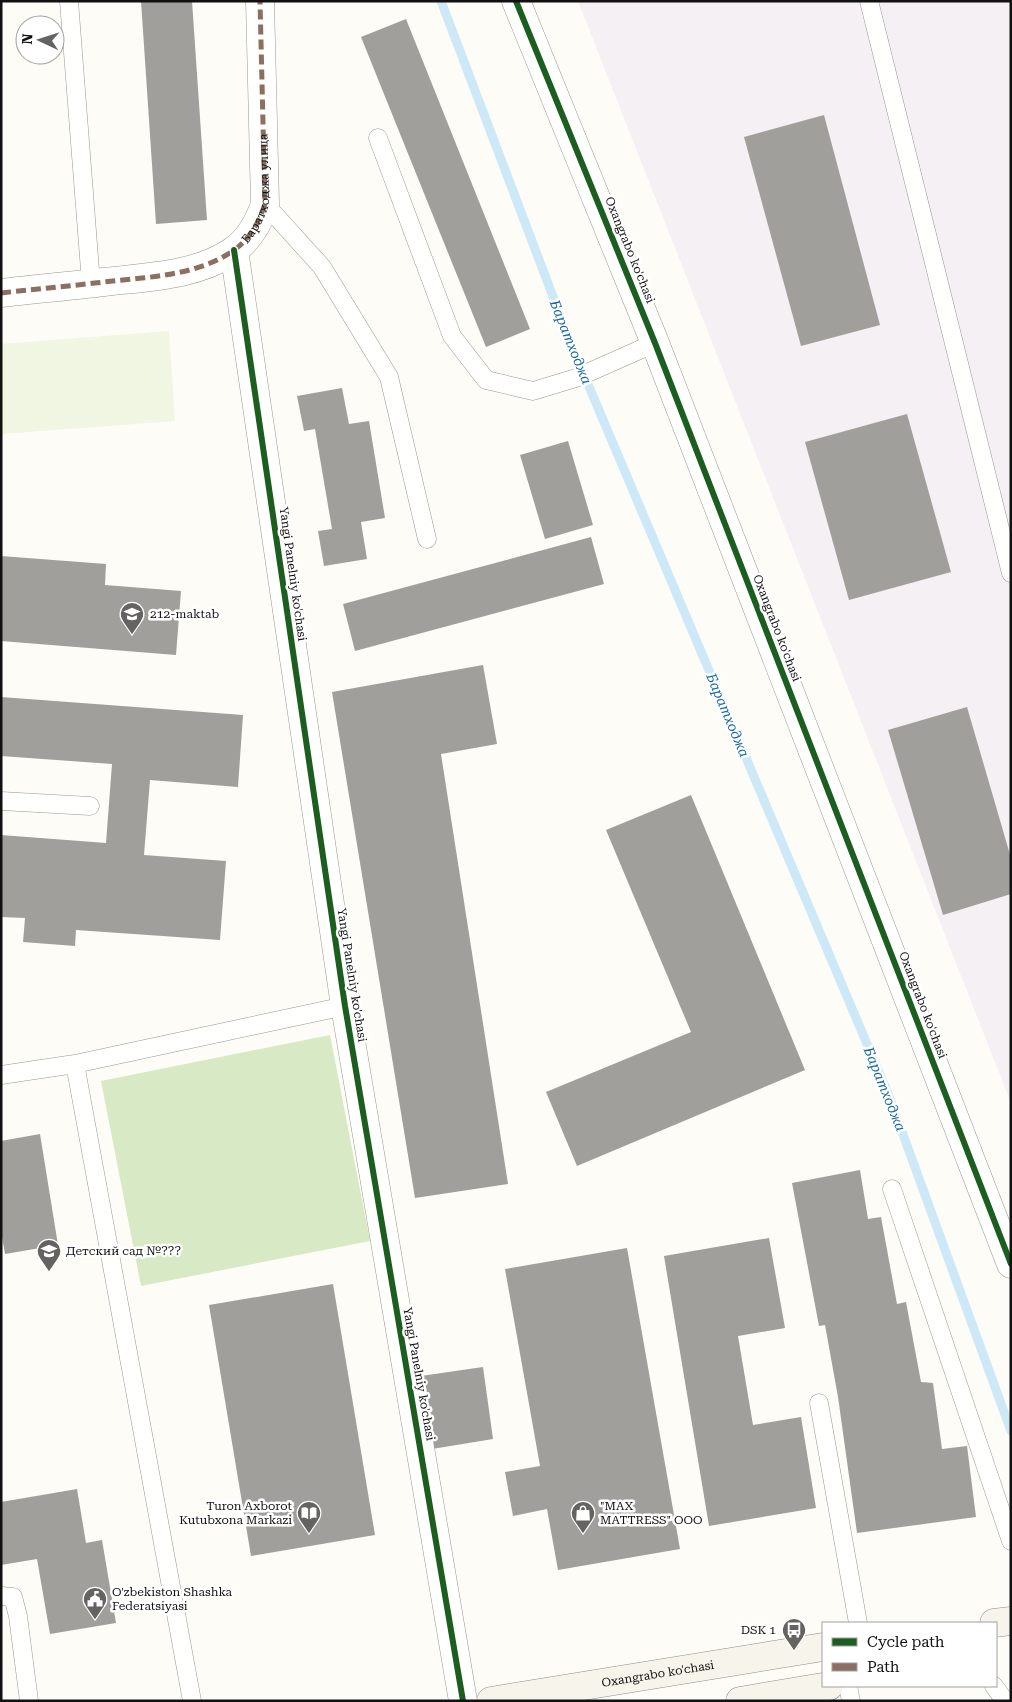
<svg xmlns="http://www.w3.org/2000/svg" width="1012" height="1702" viewBox="0 0 1012 1702" font-family="'Roboto Serif',serif">
<style>
.industrial{fill:#f5f0f3}
.forest{fill:#d8eac5}
.pitch{fill:#f0f6e1}
.lines{fill:none;stroke-linecap:round;stroke-linejoin:round}
.stream{stroke:#cde8f7;stroke-width:9}
.building{fill:#a19f9c}
.service-casing{stroke:#979795;stroke-width:19}
.minor-casing{stroke:#979795;stroke-width:29}
.secondary-casing{stroke:#8e8d8b;stroke-width:29}
.service{stroke:#fffffe;stroke-width:18}
.minor{stroke:#fffffe;stroke-width:28}
.secondary{stroke:#f6f4eb;stroke-width:28}
.quiet{stroke:#8d6e63;stroke-width:5;stroke-dasharray:10 5;stroke-linecap:butt}
.cycleway-casing{stroke:#fff;stroke-width:9}
.cycleway{stroke:#1b5e20;stroke-width:6}
.labels{text-anchor:middle;dominant-baseline:central;stroke-width:5;stroke-linejoin:round;paint-order:stroke}
.street-label{font-size:12px;fill:#111;stroke:#fff}
.poi-label{font-size:12px;fill:#111;stroke:#fff;text-anchor:start}
.water-label{font-size:14px;font-style:italic;fill:#1768a6;stroke:#fff}
</style>
<rect width="100%" height="100%" fill="#fdfcf7"/>
<path class="industrial" d="M578 1H1011V1103Z"/>
<path class="forest" d="M330 1035 370 1241 141 1286 101 1081Z"/>
<path class="pitch" d="M169 331 175 421 1 434V344Z"/>
<g class="lines">
<path class="stream" d="M441 1 571 344 889 1096 1011 1431"/>
</g>
<path class="building" d="M141 1H192L207 220 156 224Z
M406 19 530 329 486 347 361 37Z
M824 115 880 325 801 346 744 137Z
M342 388 349 424 369 421 385 518 361 522 367 559 324 566 318 531 332 529 315 429 304 431 297 396Z
M907 414 951 572 849 600 805 442Z
M568 441 593 525 545 539 520 455Z
M591 537 604 584 355 651 343 604Z
M1 556 106 564 105 585 181 591 176 655 1 641Z
M483 665 497 744 441 754 508 1184 415 1198 332 692Z
M1 697 243 715 238 787 150 780 144 855 226 861 220 940 76 930 75 946 23 942 25 918 1 917V835L106 843 112 764 1 756Z
M967 707 1011 858V894L943 915 888 730Z
M691 795 805 1070 577 1166 546 1092 691 1032 606 830Z
M40 1134 58 1245 5 1254 1 1231V1141Z
M860 1170 868 1219 881 1217 897 1304 906 1302 921 1382 933 1383 942 1449 967 1446 976 1517 857 1533 838 1397 825 1325 819 1326 792 1183Z
M769 1238 785 1328 738 1336 753 1425 801 1417 816 1508 709 1526 664 1256Z
M627 1248 680 1549 558 1570 547 1509 513 1516 505 1472 540 1466 505 1269Z
M333 1284 375 1535 251 1556 209 1305Z
M483 1367 493 1439 432 1449 421 1376Z
M77 1489 86 1543 102 1540 116 1623 50 1634 37 1559 1 1565V1502Z"/>
<g class="lines">
<g class="service-casing">
<path id="service" d="M69 1 91 283
M869 1 1011 573
M378 138 452 336 486 380 533 391 576 378 655 343
M265 204 322 267 389 377 427 539
M1 801 90 806
M75 1064 345 1006
M1 1075 75 1064 192 1701
M892 1189 1011 1541
M819 1403 858 1623
M1 1596 13 1597 18 1616 29 1701
M848 1686 851 1701
M994 1686 1005 1701"/>
</g>
<g class="minor-casing">
<path id="minor" d="M516 1 655 343 1011 1264
M234 250 345 1006 463 1701
M1 293C36 289 70 286 104 282 148 277 196 276 233 251 250 239 259 222 265 204L260 1"/>
</g>
<g class="secondary-casing">
<g id="secondary">
<path d="M994 1623 1011 1621"/>
<path id="s1" d="M491 1701 823 1647"/>
<path d="M740 1701 829 1686"/>
</g>
</g>
<use href="#service" class="service"/>
<use href="#minor" class="minor"/>
<use href="#secondary" class="secondary"/>
<path class="quiet" id="s2" d="M1 293C36 289 70 286 104 282 148 277 196 276 233 251 250 239 259 222 265 204L260 1"/>
<g class="cycleway-casing">
<path id="cycleway" d="M516 1 655 343 1011 1264
M234 250 345 1006 463 1701"/>
</g>
<use href="#cycleway" class="cycleway"/>
</g>
<defs>
<g id="school-pin" transform="scale(1.25)"><path d="M0 17L-7.5 6A9.5 9.5 0 1 1 7.5 6Z" fill="#646362" stroke="#fff"/><path d="M0-5L7-2L0 1L-7-2ZM-4 1L0 2.5L4 1V4Q0 6-4 4Z" fill="#fff"/></g>
<g id="library-pin" transform="scale(1.25)"><path d="M0 17L-7.5 6A9.5 9.5 0 1 1 7.5 6Z" fill="#646362" stroke="#fff"/><path d="M-6-4Q-3-5.5-.7-3.5V5Q-3 3-6 4ZM6-4Q3-5.5 .7-3.5V5Q3 3 6 4Z" fill="#fff"/></g>
<g id="shop-pin" transform="scale(1.25)"><path d="M0 17L-7.5 6A9.5 9.5 0 1 1 7.5 6Z" fill="#646362" stroke="#fff"/><path d="M-5-2.5h2.3a2.7 3.5 0 0 1 5.4 0H5L5.5 6h-11ZM-1.5-2.5h3a1.5 2.3 0 0 0-3 0Z" fill="#fff"/></g>
<g id="civic-pin" transform="scale(1.25)"><path d="M0 17L-7.5 6A9.5 9.5 0 1 1 7.5 6Z" fill="#646362" stroke="#fff"/><path d="M-.6-6.5H3V-4.5H.6V-3L4-1V1h2V6H-6V1h2V-1L-.6-3ZM-1.2 2.5V6h2.4V2.5Z" fill="#fff"/></g>
<g id="bus-pin" transform="scale(1.25)"><path d="M0 17L-7.5 6A9.5 9.5 0 1 1 7.5 6Z" fill="#646362" stroke="#fff"/><path d="M-5-6H5V4H4V6H2V4H-2V6H-4V4H-5ZM-3.5-4V0h7V-4ZM-3.5 1.2v1.5H-2V1.2ZM2 1.2v1.5H3.5V1.2Z" fill="#fff"/></g>
</defs>
<g fill-rule="evenodd">
<use href="#school-pin" x="132" y="614"/>
<use href="#school-pin" x="49" y="1251"/>
<use href="#library-pin" x="309" y="1513"/>
<use href="#shop-pin" x="583" y="1513"/>
<use href="#civic-pin" x="95" y="1599"/>
<use href="#bus-pin" x="794" y="1630"/>
</g>
<g class="labels">
<g class="street-label">
<text stroke="none"><textPath href="#s2" startOffset="309">Баратходжа улица</textPath></text>
<text transform="translate(630 250) rotate(68)">Oxangrabo ko'chasi</text>
<text transform="translate(293 574) rotate(82)">Yangi Panelniy ko'chasi</text>
<text transform="translate(777 628) rotate(69)">Oxangrabo ko'chasi</text>
<text transform="translate(352 975) rotate(81)">Yangi Panelniy ko'chasi</text>
<text transform="translate(923 1005) rotate(69)">Oxangrabo ko'chasi</text>
<text transform="translate(419 1374) rotate(80)">Yangi Panelniy ko'chasi</text>
<text stroke="none"><textPath href="#s1" startOffset="169">Oxangrabo ko'chasi</textPath></text>
</g>
<g class="poi-label">
<text x="150" y="614">212-maktab</text>
<text x="66" y="1251">Детский сад №???</text>
<text x="292" y="1506" text-anchor="end">Turon Axborot<tspan x="292" dy="14">Kutubxona Markazi</tspan></text>
<text x="600" y="1506">"MAX<tspan x="600" dy="14">MATTRESS" ООО</tspan></text>
<text x="112" y="1592">O'zbekiston Shashka<tspan x="112" dy="14">Federatsiyasi</tspan></text>
<text x="776" y="1630" text-anchor="end">DSK 1</text>
</g>
<g class="water-label">
<text transform="translate(571 342) rotate(68)">Баратходжа</text>
<text transform="translate(728 715) rotate(67)">Баратходжа</text>
<text transform="translate(885 1089) rotate(68)">Баратходжа</text>
</g>
</g>
<rect width="1012" height="1702" fill="none" stroke="#111111" stroke-width="5"/>
<rect x="822" y="1622" width="175" height="65" fill="#ffffff" stroke="#a0a0a0"/>
<rect x="832" y="1638" width="25" height="8" fill="#1b5e20" stroke="#a0a0a0"/>
<text x="867" y="1647" font-size="15" fill="#111111">Cycle path</text>
<rect x="832" y="1663" width="25" height="8" fill="#8d6e63" stroke="#a0a0a0"/>
<text x="867" y="1672" font-size="15" fill="#111111">Path</text>
<g transform="translate(40 40) rotate(274)"><circle r="24" fill="#ffffff" stroke="#a0a0a0"/>
<path d="M0-4L9 19L0 12L-9 19Z" fill="#646362"/>
<text y="-8" font-size="14" font-weight="bold" text-anchor="middle" fill="#111111">N</text>
</g>
</svg>
